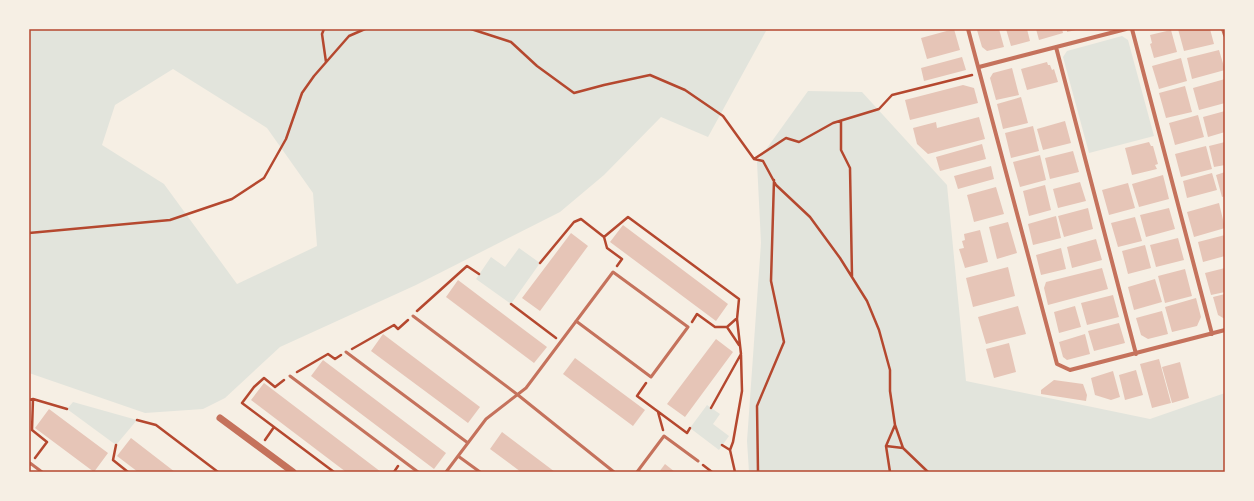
<svg xmlns="http://www.w3.org/2000/svg" width="1254" height="501" viewBox="0 0 1254 501" font-family="'Noto Sans',sans-serif">
<style>
.green{fill:#e2e4dc;fill-rule:evenodd}
.building{fill:#e6c5b7}
.lines{fill:none;stroke-linecap:round;stroke-linejoin:round}
.path{stroke:#b5482f;stroke-width:2.5}
.service{stroke:#c5725c;stroke-width:3}
.minor{stroke:#c5725c;stroke-width:4}
.tertiary{stroke:#c5725c;stroke-width:7}
.neatline{fill:none;stroke:#b5482f;stroke-width:1.5}
</style>
<rect width="100%" height="100%" fill="#f6efe4"/>
<path class="green" d="M29 29H773L766 31 708 137 661 117 604 175 560 212 416 285 280 347 225 398 203 409 145 413 29 373ZM173 69 267 128 313 193 317 246 237 284 164 184 102 145 115 105Z
M1122 36 1128 40 1154 136 1089 153 1063 57 1067 51Z
M808 91 862 92 947 185 966 381 1150 419 1225 393V472H749L747 441 761 243 757 162Z
M519 248 540 263 511 304 476 279 491 257 505 267Z
M73 402 137 420 116 445 67 409Z
M707 405 720 414 713 424 729 436 719 450 690 428Z"/>
<path class="building" d="M954 29 960 50 927 59 921 38Z
M980 29H999L1004 47 987 51 982 47 977 30Z
M1006 29H1027L1030 41 1011 46Z
M1036 29H1062L1063 33 1039 40Z
M1067 29H1076V30L1067 32Z
M1178 29H1210L1214 44 1184 51Z
M1171 30 1177 52 1154 58 1150 44 1152 43 1150 35Z
M1219 50 1225 70 1192 79 1187 58Z
M962 57 966 70 924 81 921 68Z
M1181 58 1187 81 1159 89 1152 66Z
M1047 62 1048 65H1050L1052 70 1054 69 1058 82 1027 90 1021 69Z
M1012 68 1019 95 996 100 990 78 993 73Z
M1225 79V103L1199 110 1193 88Z
M963 85 974 88 978 103 910 120 905 100Z
M1185 86 1192 112 1166 118 1159 93Z
M1021 97 1028 123 1003 129 997 104Z
M1225 111V132L1208 137 1203 117Z
M1198 115 1204 137 1175 145 1169 123Z
M979 117 985 139 928 154 917 144 913 128 936 122 937 128Z
M1065 121 1071 143 1043 150 1037 129Z
M1033 126 1039 151 1011 158 1005 133Z
M1149 142 1151 146H1153L1158 164 1155 165 1157 169 1132 175 1125 148Z
M1225 142V165L1214 167 1209 146Z
M982 144 986 159 940 171 936 157Z
M1206 146 1212 169 1181 177 1175 154Z
M1073 151 1079 172 1050 179 1045 158Z
M1040 155 1046 180 1020 187 1013 162Z
M991 166 994 179 958 189 954 176Z
M1225 172V196L1222 197 1216 175Z
M1212 173 1217 190 1187 198 1183 181Z
M1163 175 1169 199 1139 207 1132 184Z
M1080 182 1086 201 1058 208 1053 189Z
M1128 183 1135 208 1109 215 1102 190Z
M1045 185 1051 210 1029 216 1023 191Z
M996 187 1004 214 974 222 967 195Z
M1219 203 1225 228 1194 237 1187 212Z
M1088 208 1093 229 1064 237 1058 216Z
M1169 208 1175 229 1146 237 1140 215Z
M1056 216 1061 238 1033 245 1028 224Z
M1135 217 1142 241 1118 247 1111 223Z
M1008 222 1017 253 997 259 989 227Z
M623 225 728 304 716 321 610 242Z
M980 230 988 262 965 268 959 249 964 248 962 241 965 240 964 234Z
M571 233 588 246 540 311 522 298Z
M1225 235V256L1203 262 1198 242Z
M1178 238 1184 260 1156 267 1150 245Z
M1096 239 1102 260 1072 268 1067 247Z
M1145 245 1151 268 1128 274 1122 251Z
M1061 248 1066 269 1041 275 1036 255Z
M1008 267 1015 296 973 307 966 278Z
M1102 268 1108 289 1048 305 1044 288 1046 282Z
M1225 268V292L1211 295 1205 273Z
M1185 269 1192 296 1165 303 1158 276Z
M1155 279 1162 302 1134 310 1128 287Z
M458 280 547 347 534 363 446 297Z
M1225 294V319L1218 315 1213 297Z
M1113 295 1119 317 1087 325 1081 303Z
M1196 298 1201 317 1197 326 1172 332 1165 307Z
M1018 306 1026 334 986 344 978 317Z
M1075 306 1081 327 1059 333 1054 312Z
M1162 311 1168 334 1148 339 1141 335 1136 318Z
M1119 323 1125 343 1094 351 1088 331Z
M383 334 480 407 468 423 371 351Z
M1085 334 1090 354 1067 360 1063 357 1059 342Z
M716 339 733 352 685 417 667 404Z
M1009 343 1016 372 994 378 986 349Z
M575 358 645 410 633 426 563 374Z
M1159 359 1171 403 1152 408 1140 364Z
M323 360 446 453 434 469 311 376Z
M1180 362 1189 398 1172 403 1162 367Z
M1136 370 1143 395 1125 400 1119 375Z
M1113 371 1120 397 1111 400 1095 395 1091 378Z
M1054 380 1083 384 1087 395 1086 401 1041 394V390Z
M264 383 381 472H346L251 400Z
M49 409 108 453 94 472 35 428Z
M502 432 555 472H521L490 449Z
M131 438 175 472H138L117 456Z
M665 464 675 472H659Z"/>
<g class="lines">
<path class="path" d="M324 29 322 34 326 62
M471 29 511 42 537 66 574 93 604 85 650 75 685 90 723 116 754 159
M841 121V150L850 168 852 276
M29 233 170 220 232 199 264 178 286 139 302 93 314 76 349 36 365 29
M604 237 607 248 622 259 617 266
M540 263 574 222 581 219 604 237 628 217 739 299 737 319 741 354 711 408
M511 304 556 338
M417 311 467 266 479 274
M692 322 697 314 715 327H727L736 319
M727 327 739 345
M352 349 394 325 398 329 408 320
M297 372 328 354 335 359 341 355
M646 383 637 396 687 433 690 428
M33 399 32 430 47 442 35 458
M29 400 33 399 67 409
M658 412 663 430
M137 420 156 425 218 472
M274 427 334 472
M265 440 274 427 242 403 254 387 264 378 275 387 284 380
M116 445 113 460 128 472
M722 445 730 450
M886 446 895 425
M903 448 895 425 890 391V370L879 330 867 301 840 258 810 217 776 185 763 161 754 159 786 138 799 142 833 123 879 109 892 95 972 75
M703 465 712 472
M394 472 398 466
M735 472 730 450 733 442 742 391 741 355
M758 472 757 406 784 342 771 281 774 180
M890 472 886 446 903 448 928 472"/>
<path class="service" d="M413 316 518 395 614 472
M346 352 468 443
M290 376 418 472
M458 456 480 472
M29 465 30 463 42 472
M446 472 486 419 526 388 613 272 688 327 651 377 576 321
M637 472 664 436 698 461"/>
<path class="minor" d="M968 29 1057 364 1070 370 1225 330
M1132 29 1212 334
M1223 29 1225 35
M1056 47 1136 354
M979 67 1126 29"/>
<path class="tertiary" d="M220 418 293 472"/>
</g>
<rect width="1254" height="501" fill="none" stroke="#f6efe4" stroke-width="60"/>
<rect x="30" y="30" width="1194" height="441" class="neatline"/>
</svg>
